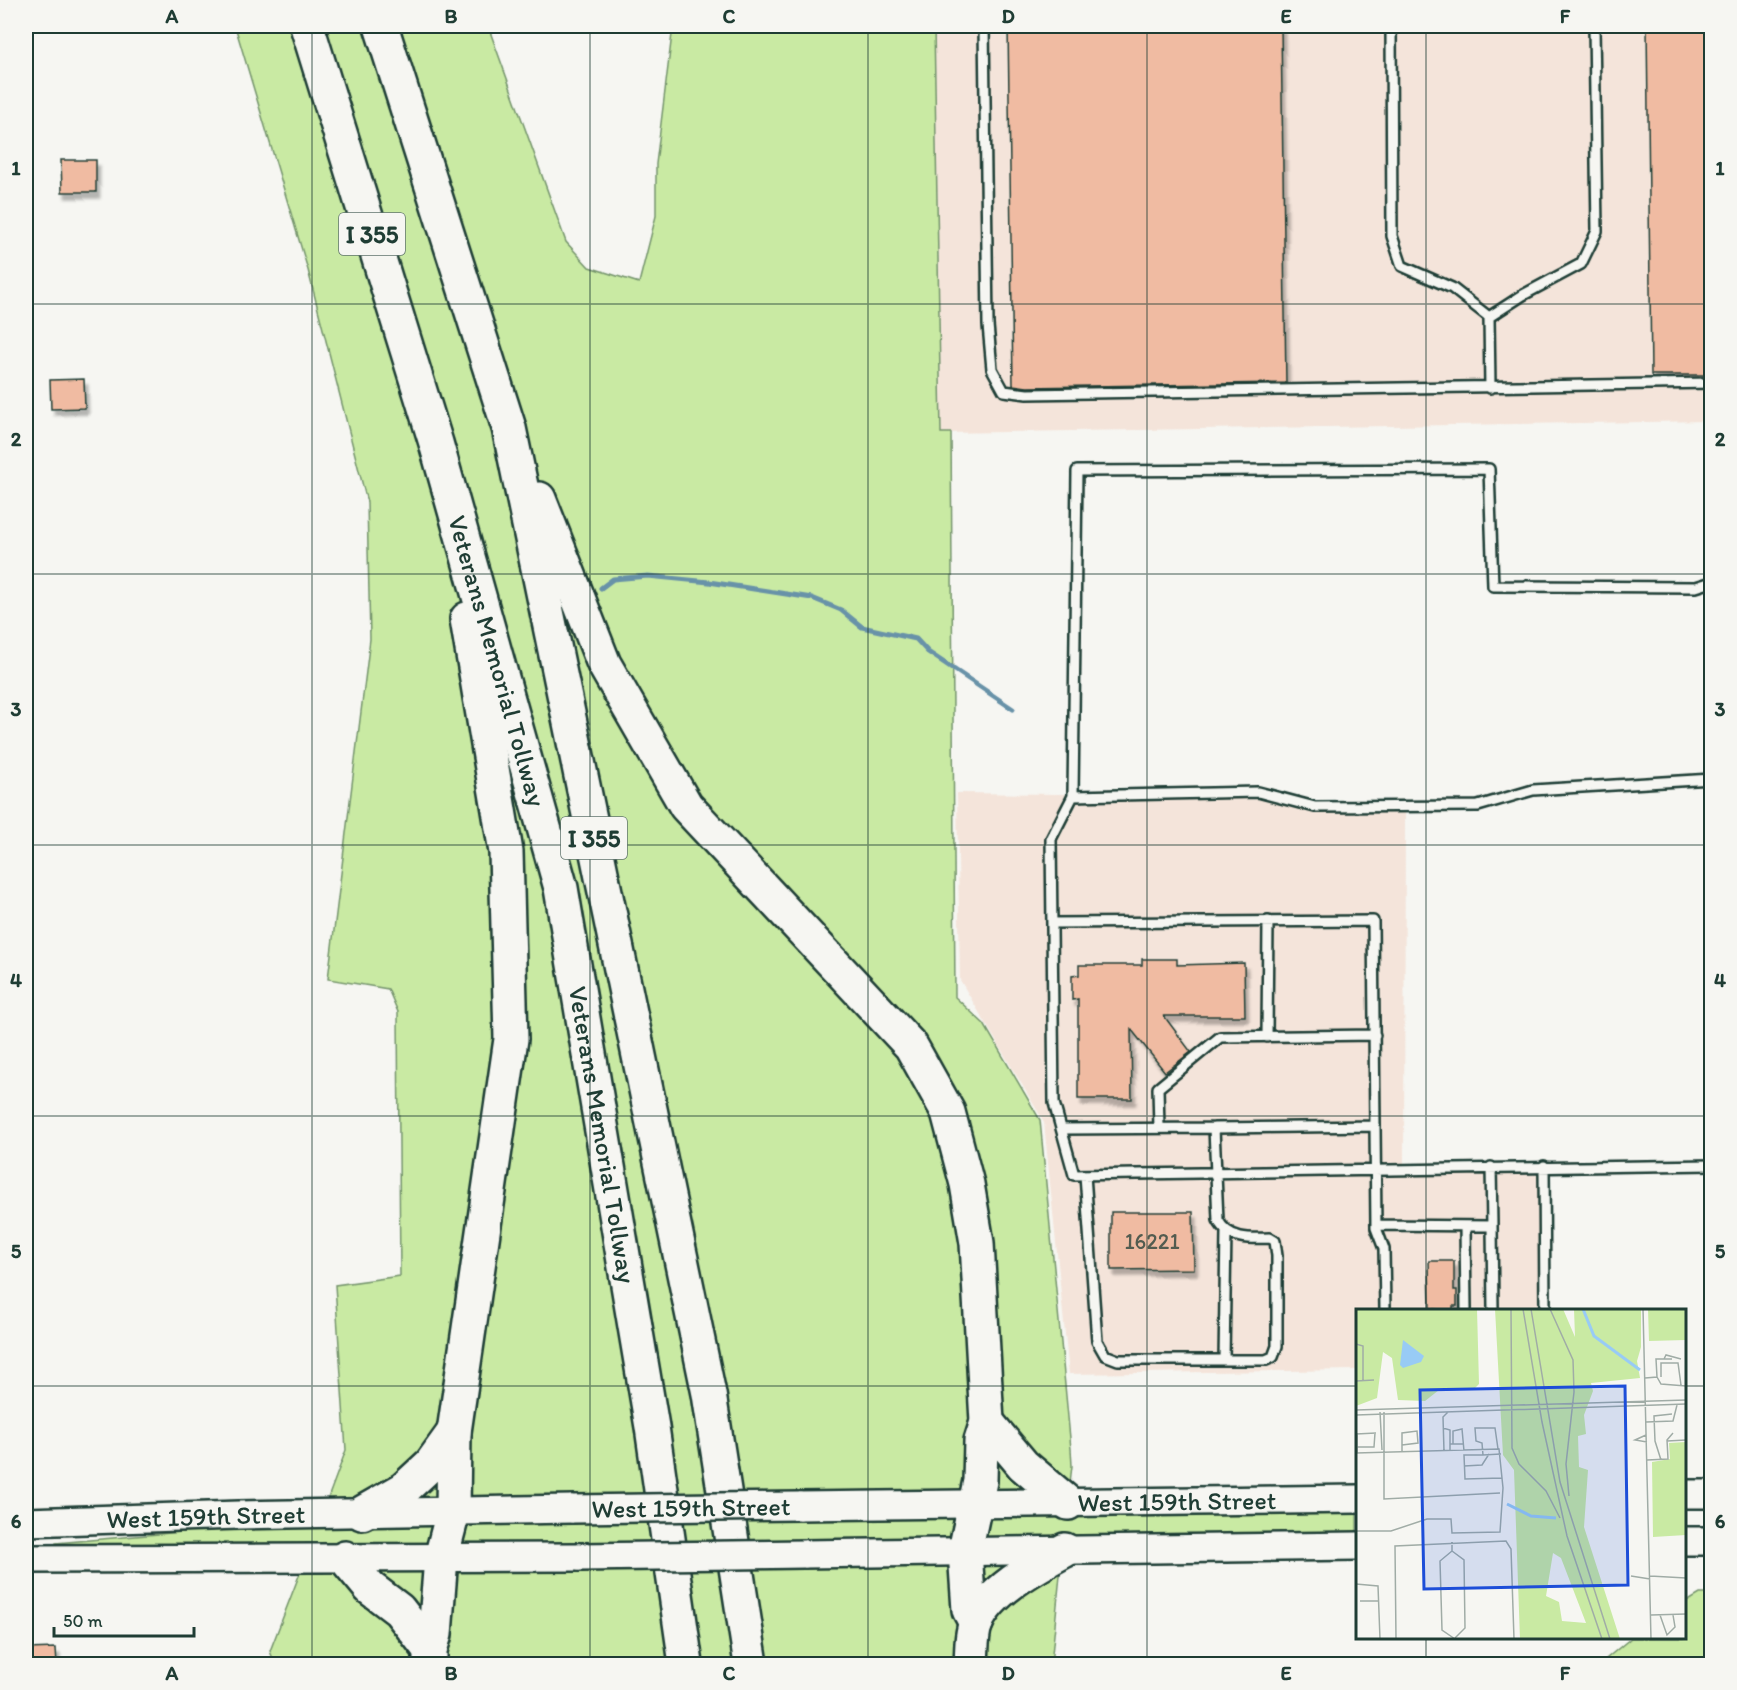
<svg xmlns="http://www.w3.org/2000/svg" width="1737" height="1690" viewBox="0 0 1737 1690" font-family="Itim,sans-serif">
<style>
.built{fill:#f4e4da}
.green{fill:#c9eaa3;stroke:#74946c;stroke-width:1.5}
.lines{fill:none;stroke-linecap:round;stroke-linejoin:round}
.stream{stroke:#6892a8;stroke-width:5}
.building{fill:#f0bba2;stroke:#1f3d34;stroke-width:1.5;filter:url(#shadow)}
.service-casing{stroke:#1f3d34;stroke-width:14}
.secondary-casing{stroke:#1f3d34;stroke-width:32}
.motorway-casing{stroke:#1f3d34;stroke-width:38}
.service{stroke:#f6f6f2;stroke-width:9}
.secondary{stroke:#f6f6f2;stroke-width:27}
.motorway{stroke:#f6f6f2;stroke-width:33}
.secondary-bridge-casing{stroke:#1f3d34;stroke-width:32;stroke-linecap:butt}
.secondary-bridge{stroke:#f6f6f2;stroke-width:27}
.grid{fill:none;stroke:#1f3d34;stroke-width:1.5;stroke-opacity:0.55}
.labels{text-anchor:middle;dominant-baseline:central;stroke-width:4.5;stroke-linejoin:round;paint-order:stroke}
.number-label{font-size:22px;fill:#535c50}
.shield{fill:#f6f6f2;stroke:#60746d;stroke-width:1.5}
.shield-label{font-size:24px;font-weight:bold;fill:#1f3d34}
.street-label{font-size:26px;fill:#1f3d34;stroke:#f6f6f2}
.inset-river{fill:none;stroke:#98cbf5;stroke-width:3}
.inset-road{fill:none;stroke:#a0aca6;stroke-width:1.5}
.view{fill:#1d4ed8;fill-opacity:0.15;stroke:#1d4ed8;stroke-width:3}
.inset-edge{fill:none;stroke:#1f3d34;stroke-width:3}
.neatline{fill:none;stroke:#1f3d34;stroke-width:2}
.grid-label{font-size:20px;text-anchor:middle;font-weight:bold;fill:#1f3d34}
</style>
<defs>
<filter id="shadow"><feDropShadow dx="3.5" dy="6" stdDeviation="1.5" flood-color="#0004"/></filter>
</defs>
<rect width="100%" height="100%" fill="#f6f6f2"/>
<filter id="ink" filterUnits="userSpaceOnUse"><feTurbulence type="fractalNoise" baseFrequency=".0167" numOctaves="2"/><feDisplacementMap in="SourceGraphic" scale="12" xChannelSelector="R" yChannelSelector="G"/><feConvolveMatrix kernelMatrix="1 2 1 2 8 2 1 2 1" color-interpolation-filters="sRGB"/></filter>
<g filter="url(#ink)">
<path class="built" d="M934 26H1711V421L941 433Z
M957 793 1258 796 1318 814 1405 812 1404 1173 1541 1171 1540 1310H1358L1357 1370 1069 1374 1044 1122 960 980Z"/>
<path class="green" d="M235 26H488L566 242 589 267 639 283 656 216V164L673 26H934L941 433H951L955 997 984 1024 1040 1120 1071 1449 1072 1466 1066 1515 1357 1511V1532L1064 1536 1051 1664H275L270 1651 310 1547H56V1543L239 1527 318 1525 346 1450 335 1285 400 1276 398 1012 388 989 328 979 370 639 367 502 308 270Z
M1700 1594H1711V1664H1600L1631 1638H1684L1685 1603Z"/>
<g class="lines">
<path class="stream" d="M601 588 613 579 648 576 709 582 812 598 841 610 862 627 916 639 928 652 1013 709"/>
</g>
<path class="building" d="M1008 26H1281L1286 383 1027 387 1013 385Z
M1647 26H1712V375H1651Z
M61 160H96V192H62Z
M84 379 85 408 51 409 50 380Z
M1142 959H1177V965L1244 963 1245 1016H1164L1191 1052 1165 1072 1131 1029 1132 1099H1078V999L1072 1000V976L1079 975V965H1142Z
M1111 1212H1193L1194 1269 1111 1270Z
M1429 1261H1454V1290H1457V1306H1453V1311L1430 1309Z
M56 1648 57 1665H26V1649Z"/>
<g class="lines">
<g class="service-casing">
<path id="service" d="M984 26 988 325 992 369 1004 391 1027 394 1712 383
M1391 26 1392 236 1402 266 1452 288 1489 317
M1490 388 1489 317 1523 295 1581 264 1597 231 1594 26
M1712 582 1696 587 1493 586 1489 469 1077 471 1073 796 1051 839 1054 1103 1074 1175 1712 1165
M1073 796 1258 792 1315 807 1478 806 1533 790 1712 779
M1052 923 1373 921 1375 1126 1214 1128
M1267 1037 1268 921
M1375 1126 1376 1228 1384 1249 1385 1310
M1159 1128 1158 1088 1220 1037 1375 1035
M1062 1129 1214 1128 1218 1220C1228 1240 1250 1239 1270 1238L1275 1241 1277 1256V1346L1273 1357 1266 1360H1118L1105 1355 1097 1341 1085 1175
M1544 1166 1545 1310
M1376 1225 1492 1226 1491 1167
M1465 1226 1466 1310
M1492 1226 1493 1310
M1224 1360 1226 1231"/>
</g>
<g class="secondary-casing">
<g id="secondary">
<path d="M1684 1494H1712"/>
<path id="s1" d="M799 1506 1358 1499"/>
<path id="s2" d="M26 1522 239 1515 573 1509"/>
<path d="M1684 1541H1712"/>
<path d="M804 1554 1358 1546"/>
<path d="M26 1559 580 1557"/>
</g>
</g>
<g class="motorway-casing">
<g id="motorway">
<path id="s3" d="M307 26 436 443 561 888 652 1427 686 1664"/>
<path d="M381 26 509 428 709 1394 751 1664"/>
<path d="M539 499 604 664 686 806 911 1046 948 1112 967 1184 977 1243 987 1422 981 1441 980 1481 965 1551 969 1610 976 1623"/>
<path d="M987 1422 1023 1465 1068 1503"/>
<path d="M362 1513 404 1489 431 1464 454 1432"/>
<path d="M345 1558 370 1588 399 1610 430 1650"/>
<path d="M430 1664V1650L435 1634 441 1558 453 1512 454 1432 511 1039 506 852 467 619"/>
<path d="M971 1664C972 1652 971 1634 976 1623 989 1591 1036 1566 1065 1550"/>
</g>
</g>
<use href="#service" class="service"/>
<use href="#secondary" class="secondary"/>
<use href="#motorway" class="motorway"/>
<g class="secondary-bridge-casing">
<g id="secondary-bridge">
<path id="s4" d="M573 1509 799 1506"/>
<path d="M580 1557 804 1554"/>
</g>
</g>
<use href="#secondary-bridge" class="secondary-bridge"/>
</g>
</g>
<path class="grid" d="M312 26V1664M590 26V1664M868 26V1664M1147 26V1664M1426 26V1310M26 304H1712M26 574H1712M26 845H1712M26 1116H1712M26 1386H1358M1684 1386H1712M1426 1638V1664"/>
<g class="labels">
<g class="number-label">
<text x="1152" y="1241">16221</text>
</g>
<g class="shield">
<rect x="339" y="213" width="66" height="42" rx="4.5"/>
<rect x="561" y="817" width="66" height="42" rx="4.5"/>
</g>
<g class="shield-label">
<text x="372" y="234">I 355</text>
<text x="594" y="838">I 355</text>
</g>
<g class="street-label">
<text stroke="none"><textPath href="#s3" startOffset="663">Veterans Memorial Tollway</textPath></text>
<text stroke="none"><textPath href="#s3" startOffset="1149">Veterans Memorial Tollway</textPath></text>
<text stroke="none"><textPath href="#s1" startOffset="378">West 159th Street</textPath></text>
<text stroke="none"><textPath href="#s4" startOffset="118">West 159th Street</textPath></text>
<text stroke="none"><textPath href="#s2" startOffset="180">West 159th Street</textPath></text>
</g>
</g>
<g transform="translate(1356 1309)">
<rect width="330" height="330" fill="#f6f6f2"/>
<path d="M0 0H121L123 75 117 81H83L69 92 42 91 36 49 27 43 21 89 0 97ZM139 0H207L219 28 218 0H285V38L281 52 284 69 235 74 237 82 228 106 230 125 222 127 223 158 232 161 228 218 264 330H164L158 161 147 146ZM197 244 205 249 230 314 206 312 203 293 190 287ZM292 0H330V31L293 32ZM330 133V226L297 228 296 153 314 150 313 134Z" fill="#c9eaa3" fill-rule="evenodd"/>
<path d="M47 31 68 47 65 53 47 59 44 56Z" fill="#98cbf5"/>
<path class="inset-river" d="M227 0 238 27 284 61M151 195 175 207 200 209"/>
<path class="inset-road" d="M155 0 156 139 163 155 190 182 204 209M167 0 186 113 211 227 246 330M175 0 204 173 254 330M194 0 217 51 218 83 210 155 213 187M287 0 295 330M0 35 7 37V71M308 50 310 46 325 50M301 68 305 75 330 77M305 68V54H322L325 76M289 69 301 68 300 50H316M0 72 18 71M0 101 330 91M24 103 26 141M28 103V190L144 184M0 106 330 95M290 113 317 112 321 96M87 119 94 121V135M1 124V144M0 125 20 124M290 126 279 131 291 133M311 132 330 131M97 135V122L106 120 108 142M46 136 62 134 61 122 46 124V143M1 138H18L19 124M142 140 139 119H119L120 132 126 134 127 146 145 145M88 142 87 108 92 103M94 142V135H108M0 144 143 140 147 179 144 223 96 224 95 210H71L35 222H0M127 146H108L109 170 146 169M291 151 312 150 311 131 317 124M305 151 299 132 298 107 316 105M108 157 126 156 133 145M96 233V242L84 252 86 321 99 330M96 242 108 251 109 319 99 329M275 267 294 270M294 267 330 269M0 275 22 277 24 330M4 292H23M295 306 330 305M304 306 311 326 319 318 317 306M40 330 39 237 150 232 155 240 158 330"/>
<path class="view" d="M269 77 272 276 68 280 64 81Z"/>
<rect width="330" height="330" class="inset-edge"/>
</g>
<rect width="1737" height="1690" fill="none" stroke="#f6f6f2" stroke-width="66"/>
<path d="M54 1627v9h140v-9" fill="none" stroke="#1f3d34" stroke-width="3"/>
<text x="63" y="1627" font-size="18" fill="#1f3d34" stroke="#f6f6f2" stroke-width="4.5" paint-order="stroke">50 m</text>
<rect x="33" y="33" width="1671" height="1624" class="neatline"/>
<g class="grid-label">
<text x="172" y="23">A</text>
<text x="451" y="23">B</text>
<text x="729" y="23">C</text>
<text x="1008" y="23">D</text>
<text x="1286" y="23">E</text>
<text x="1565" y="23">F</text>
<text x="16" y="175">1</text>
<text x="1720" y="175">1</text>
<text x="16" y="446">2</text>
<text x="1720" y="446">2</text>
<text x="16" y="716">3</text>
<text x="1720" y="716">3</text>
<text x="16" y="987">4</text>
<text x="1720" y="987">4</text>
<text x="16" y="1258">5</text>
<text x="1720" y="1258">5</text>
<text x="16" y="1528">6</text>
<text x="1720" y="1528">6</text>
<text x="172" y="1680">A</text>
<text x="451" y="1680">B</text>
<text x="729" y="1680">C</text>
<text x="1008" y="1680">D</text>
<text x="1286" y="1680">E</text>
<text x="1565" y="1680">F</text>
</g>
</svg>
